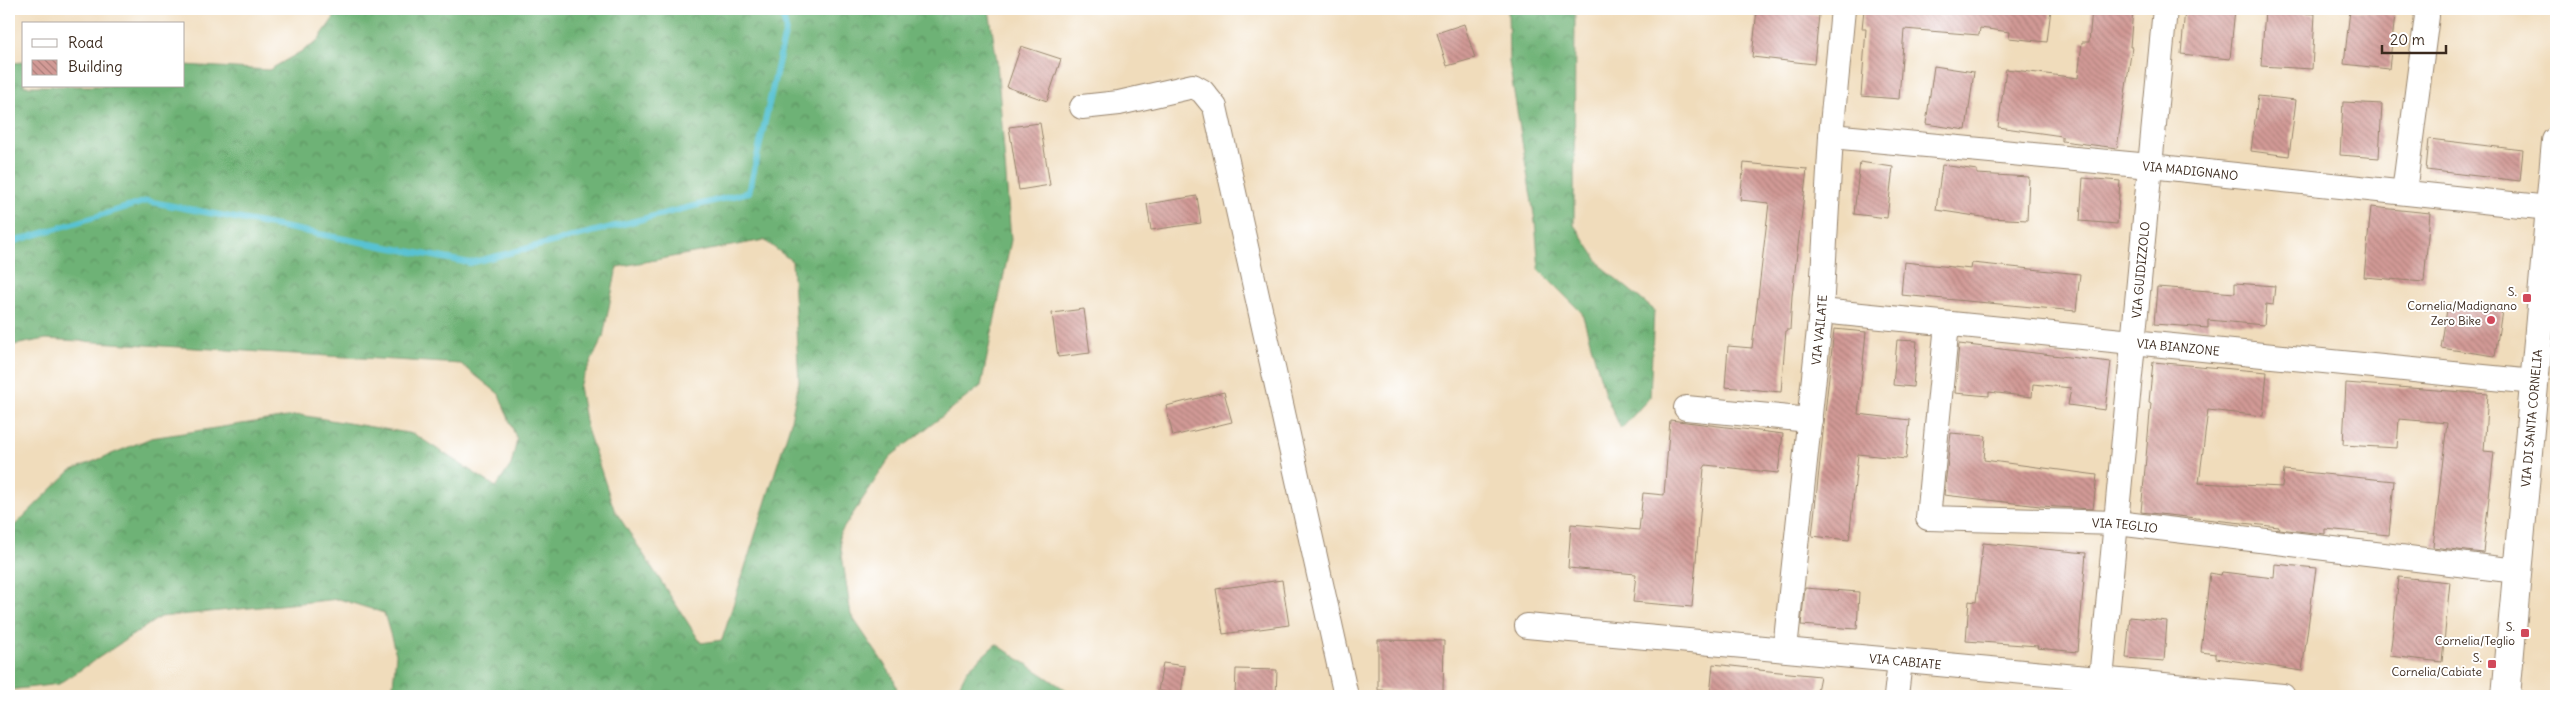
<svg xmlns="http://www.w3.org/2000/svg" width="2565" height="705" viewBox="0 0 2565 705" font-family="Delius,sans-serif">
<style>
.forest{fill:url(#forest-crowns);stroke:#546e4a;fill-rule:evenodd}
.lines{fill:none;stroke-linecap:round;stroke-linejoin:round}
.stream{stroke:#58c2d3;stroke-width:6}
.building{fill:url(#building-back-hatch)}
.minor-casing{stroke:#96836c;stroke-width:26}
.tertiary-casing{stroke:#96836c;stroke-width:30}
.minor{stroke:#fff;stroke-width:24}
.tertiary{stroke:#fff;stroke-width:28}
.poi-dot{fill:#d1495b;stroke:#fff;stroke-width:2}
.labels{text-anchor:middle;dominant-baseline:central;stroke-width:4;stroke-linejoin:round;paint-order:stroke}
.street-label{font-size:12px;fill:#3b2a1e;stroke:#fff}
.poi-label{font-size:12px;fill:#3b2a1e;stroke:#fff;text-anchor:end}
</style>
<defs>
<pattern id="forest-crowns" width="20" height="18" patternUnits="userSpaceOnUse" patternTransform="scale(1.25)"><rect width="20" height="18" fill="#6eb276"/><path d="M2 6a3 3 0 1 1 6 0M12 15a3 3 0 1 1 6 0" fill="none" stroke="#5c9160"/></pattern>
<pattern id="building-back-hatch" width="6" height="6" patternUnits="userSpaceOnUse" patternTransform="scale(1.25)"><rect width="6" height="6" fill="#d29a96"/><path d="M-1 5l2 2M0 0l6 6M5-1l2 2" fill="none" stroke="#ac7e7a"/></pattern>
</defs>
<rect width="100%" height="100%" fill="#fff"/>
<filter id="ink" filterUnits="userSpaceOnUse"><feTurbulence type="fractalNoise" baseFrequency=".02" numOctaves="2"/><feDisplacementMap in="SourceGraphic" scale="10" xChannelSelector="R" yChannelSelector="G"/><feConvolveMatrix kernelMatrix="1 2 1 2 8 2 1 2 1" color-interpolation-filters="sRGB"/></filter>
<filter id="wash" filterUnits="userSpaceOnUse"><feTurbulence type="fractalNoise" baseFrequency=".0096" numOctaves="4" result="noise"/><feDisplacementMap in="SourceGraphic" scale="20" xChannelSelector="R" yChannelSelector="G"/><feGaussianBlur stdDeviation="1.12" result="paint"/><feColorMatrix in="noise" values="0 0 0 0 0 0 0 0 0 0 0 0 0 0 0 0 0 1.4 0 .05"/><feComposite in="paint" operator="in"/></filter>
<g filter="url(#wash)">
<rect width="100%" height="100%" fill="#f0dcbb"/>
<path class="forest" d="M340 9H989L997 62 1011 240 981 386 891 456 839 535 851 615 893 677 899 696H392L396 654 384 613 339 599 160 617 59 684 9 690V531L70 471 151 438 300 415 414 434 496 487 511 465 517 440 499 394 461 364 46 339 9 346V66L13 63 24 62V86H184V65L269 70 316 43ZM764 240 792 261 799 381 790 425 722 640 701 643 614 509 586 426 579 386 603 337 617 267Z
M1508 9H1575L1574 225 1603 268 1654 310 1650 397 1621 429 1605 394 1582 313 1539 270 1535 221 1509 62Z
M996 644 1075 696H954L967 670Z"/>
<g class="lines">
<path class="stream" d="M9 243 147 201 470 263 749 192 786 29 781 9"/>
</g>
<g id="blocks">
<path class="building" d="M1757 9 1819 15 1814 64 1752 57Z
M1864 9H2051L2047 42 2009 38 2010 32 1980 28 1979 35 1904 29 1899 99 1861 96 1866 29H1862Z
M2092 9H2133L2130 47H2132L2117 148 2062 141V136L1998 127 2006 69 2078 78 2082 42H2089Z
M2185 9H2235L2230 59 2181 54Z
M2265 10 2315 14 2312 69 2261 66Z
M2350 10 2395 15 2389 69 2344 64Z
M1464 24 1475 58 1447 66 1437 33Z
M1021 46 1061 59 1047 101 1007 87Z
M1934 66 1974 72 1966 130 1926 124Z
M2258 96 2296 100 2289 156 2251 151Z
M2343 102 2382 104 2379 158 2340 155Z
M1040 123 1050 185 1019 190 1009 127Z
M2429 139 2523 150 2520 181 2426 170Z
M1860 162 1893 167 1887 218 1854 214Z
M1744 163 1807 169 1792 296 1790 330H1786L1781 392 1725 387 1728 346 1752 348 1769 203 1740 200Z
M1942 165 1977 170V174L2029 177 2027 220 1989 218 1936 210Z
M2083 178 2120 181 2117 224 2080 221Z
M1197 196 1201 223 1151 230 1147 204Z
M2371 207 2430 213 2424 282 2364 277Z
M1904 262 1971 269 1972 263 2080 274 2076 311 1901 295Z
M2235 283 2275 286 2273 305 2266 304 2264 325 2208 320V328L2154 324 2157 287 2235 293Z
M2448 303 2502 311 2495 356 2441 348Z
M1084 309 1090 353 1058 357 1052 313Z
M1834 329 1866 332 1858 414 1910 420 1906 459 1858 454 1849 540 1812 536Z
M1897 340 1917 341 1913 387 1893 385Z
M1959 344 2111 362 2105 410 2068 405 2071 388 2033 384 2032 397 1989 392V396L1955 393Z
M2153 362 2267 372 2263 416 2208 410 2199 483 2282 487 2284 470 2394 481 2389 535 2325 529V534L2278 529 2279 527 2141 512 2151 403 2149 402Z
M2346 383 2488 394 2484 451 2494 452 2483 553 2433 547 2447 423 2399 419 2397 448 2343 445Z
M1224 392 1232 422 1173 436 1166 406Z
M1670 420 1783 434 1778 473 1706 465 1704 468 1692 607 1633 602 1636 574 1568 568 1571 524 1639 530 1643 493 1664 495Z
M1951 433 1986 436 1984 460 2097 475 2093 509 2040 506 1944 495Z
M1983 543 2086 553 2078 652 2037 648 2038 646 1966 641 1969 601 1976 602Z
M2275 564 2316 568 2302 671 2216 658V654L2201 652 2210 573 2221 575 2222 572 2274 578Z
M2399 577 2450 582 2442 662 2390 656Z
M1282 580 1289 625 1223 634 1216 589Z
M1805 588 1859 592 1857 629 1801 625Z
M2130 617 2167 621 2164 661 2126 658Z
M1378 640 1444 641 1443 691 1378 690Z
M1163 663 1185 666 1181 694 1158 691Z
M1713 664 1759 669V670L1820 676 1816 696H1710Z
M1236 669 1277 670 1276 696H1235Z"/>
</g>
</g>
<g filter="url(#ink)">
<use href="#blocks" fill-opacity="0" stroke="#96836c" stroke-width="1"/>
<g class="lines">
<g class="minor-casing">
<g id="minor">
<path d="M1082 107 1119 103 1193 86 1202 91 1215 107 1346 696"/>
<path id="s1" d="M1831 136 2150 166 2549 208"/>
<path d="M2404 192 2427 16 2425 9"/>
<path id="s2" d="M1821 311 2534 382"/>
<path id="s3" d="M1947 324 1928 518 2117 523 2517 571"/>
<path d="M1686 408 1810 420"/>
<path id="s4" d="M1527 626 2283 696"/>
<path id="s5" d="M1785 649 1821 311 1831 136 1843 9"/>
<path id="s6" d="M2101 679 2165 9"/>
<path d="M1896 696 1900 661"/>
</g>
</g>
<g class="tertiary-casing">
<g id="tertiary">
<path id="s7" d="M2506 696 2556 141"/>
</g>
</g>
<use href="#minor" class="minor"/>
<use href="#tertiary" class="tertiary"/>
</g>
</g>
<g class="poi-dot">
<rect x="2522" y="293" width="10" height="10" rx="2.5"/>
<circle cx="2491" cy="320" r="5"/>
<rect x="2520" y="628" width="10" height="10" rx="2.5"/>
<rect x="2487" y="659" width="10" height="10" rx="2.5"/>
</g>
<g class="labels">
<g class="street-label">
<text stroke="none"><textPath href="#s1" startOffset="361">VIA MADIGNANO</textPath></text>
<text stroke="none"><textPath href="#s6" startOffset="411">VIA GUIDIZZOLO</textPath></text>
<text stroke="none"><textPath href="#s5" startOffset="321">VIA VAILATE</textPath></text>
<text stroke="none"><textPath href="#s2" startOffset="359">VIA BIANZONE</textPath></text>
<text stroke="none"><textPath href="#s7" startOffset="279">VIA DI SANTA CORNELIA</textPath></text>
<text stroke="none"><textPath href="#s3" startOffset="392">VIA TEGLIO</textPath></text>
<text stroke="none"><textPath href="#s4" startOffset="380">VIA CABIATE</textPath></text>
</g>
<g class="poi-label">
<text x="2517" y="291">S.<tspan x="2517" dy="14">Cornelia/Madignano</tspan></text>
<text x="2481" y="320">Zero Bike</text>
<text x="2515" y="626">S.<tspan x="2515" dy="14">Cornelia/Teglio</tspan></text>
<text x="2482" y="657">S.<tspan x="2482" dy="14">Cornelia/Cabiate</tspan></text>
</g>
</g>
<rect width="2565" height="705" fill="none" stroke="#fff" stroke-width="30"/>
<rect x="22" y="22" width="162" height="65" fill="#ffffff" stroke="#b1aaa5"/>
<rect x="32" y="39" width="25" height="8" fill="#ffffff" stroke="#b1aaa5"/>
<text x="68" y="48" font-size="15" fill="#3b2a1e">Road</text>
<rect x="32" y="60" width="25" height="15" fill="url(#building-back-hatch)" stroke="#b1aaa5"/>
<text x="68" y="72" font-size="15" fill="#3b2a1e">Building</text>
<path d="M2382 45v8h64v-8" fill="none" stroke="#3b2a1e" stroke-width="2.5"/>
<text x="2390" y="45" font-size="15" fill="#3b2a1e" stroke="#ffffff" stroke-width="4" paint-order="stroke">20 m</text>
</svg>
